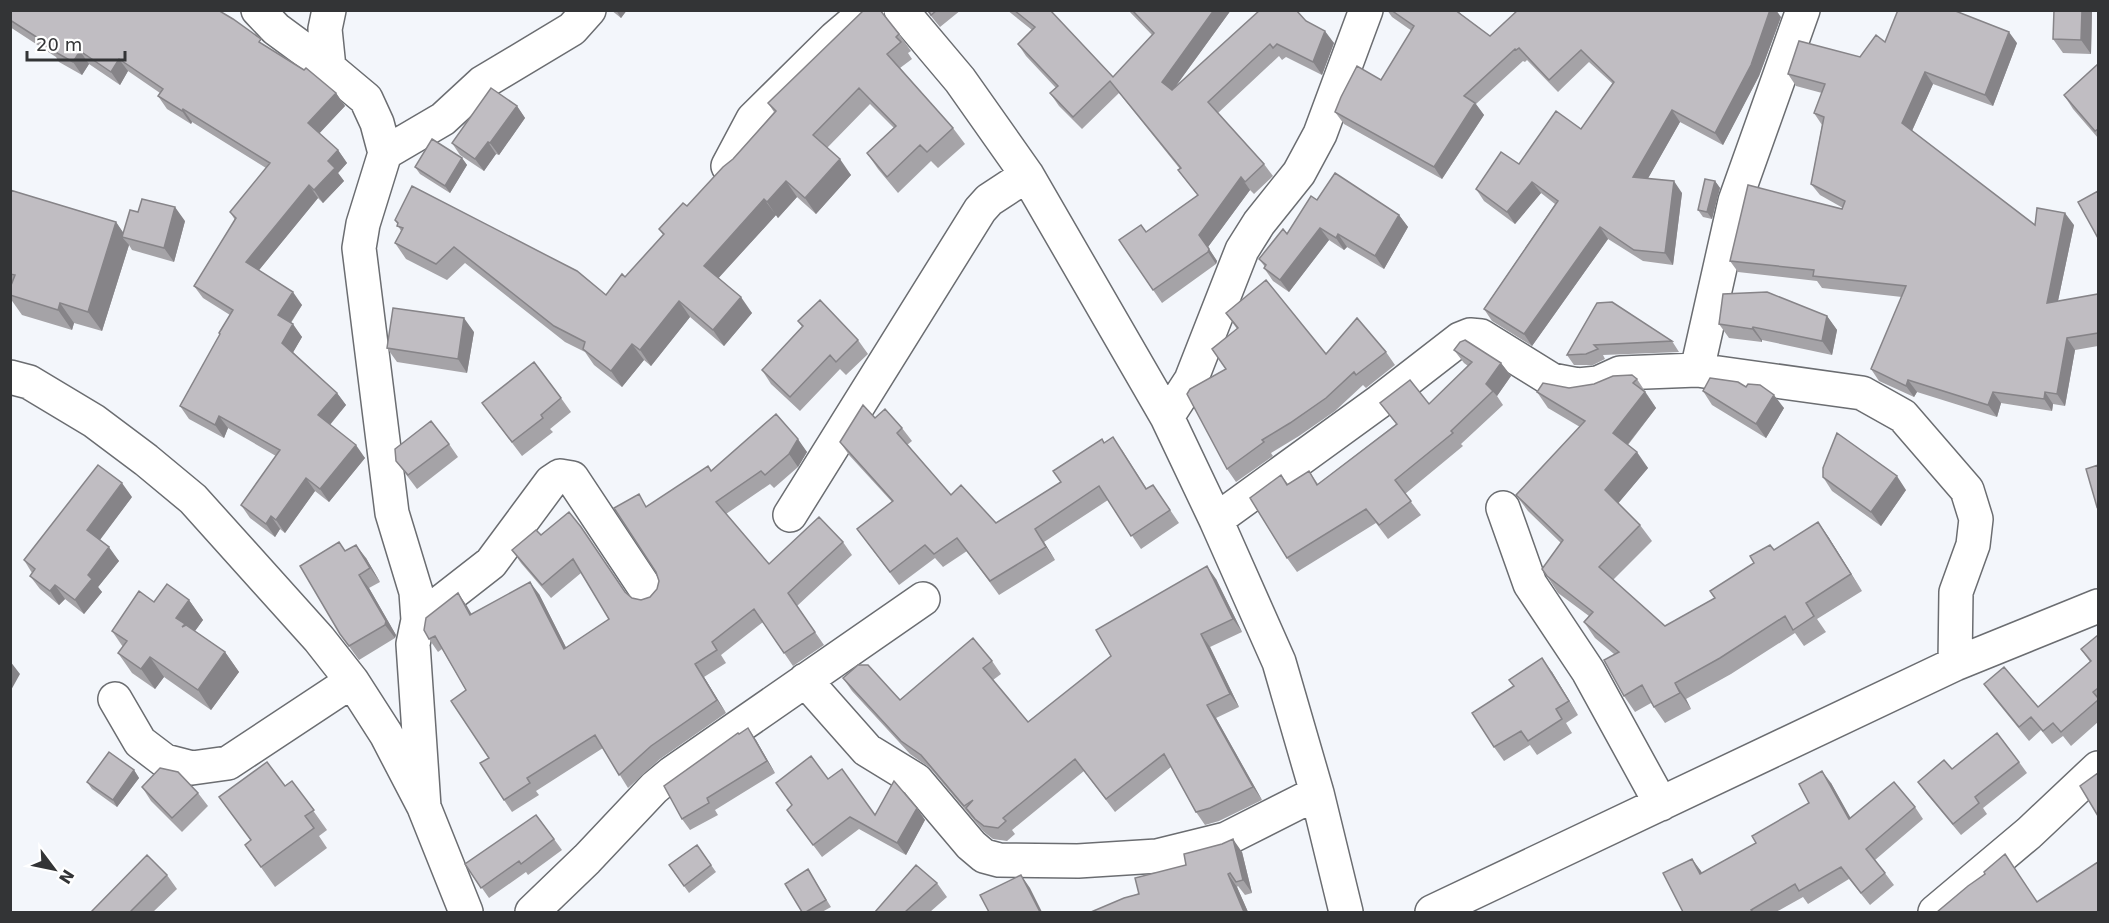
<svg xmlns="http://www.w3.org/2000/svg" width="2109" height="923" viewBox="0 0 2109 923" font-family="'DejaVu Sans',sans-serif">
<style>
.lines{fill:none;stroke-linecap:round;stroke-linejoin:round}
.minor-casing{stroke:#6b6d71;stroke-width:36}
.minor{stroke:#fff;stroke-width:33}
.wall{fill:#a5a3a7}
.shaded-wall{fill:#868488}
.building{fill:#c0bdc2;stroke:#868488;stroke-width:1.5}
</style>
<rect width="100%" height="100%" fill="#f3f6fb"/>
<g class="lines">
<g class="minor-casing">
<path id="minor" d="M258 10 276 29 329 68 366 99 377 123 385 153 363 224 359 248 392 513 416 592 418 620 413 644 424 807
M329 10 325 29 329 68
M901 10 960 80 1027 175 1167 417 1216 520 1279 662 1317 793 1346 912
M385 153 443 119 482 83 572 29 589 10
M728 166 753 119 835 38 868 10
M1697 370 1735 201 1803 10
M10 377 29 382 94 421 146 460 193 499 319 639 352 681 386 734 424 807 466 912
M1167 417 1191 380 1242 250 1259 223 1299 173 1320 134 1366 10
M1503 508 1530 584 1588 671 1661 804
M790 515 980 210 989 200 1027 175
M1216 520 1380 401 1460 339 1470 335 1481 336 1552 380 1578 385 1598 383 1620 373 1697 370 1862 393 1903 416 1967 490 1976 519 1973 545 1956 592 1955 664
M418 620 491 563 551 482 560 476 572 478 649 594
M805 680 867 750 916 780 971 845 984 856 999 860 1078 861 1157 856 1226 839 1317 793
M115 699 140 742 165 761 192 768 228 763 352 681
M532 912 587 859 654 788 672 773 923 599
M1432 912 1955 664 2098 606
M1935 912 2029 833 2098 768"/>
</g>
<use href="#minor" class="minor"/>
</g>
<path class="wall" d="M10 10 266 46 336 93 345 106 319 133 338 150 347 163 338 173 344 181 323 203 318 198 259 270 302 305 291 323 302 337 293 352 337 393 346 405 330 425 365 458 329 502 315 491 285 533 280 529 275 537 250 518 241 505 276 456 228 428 224 438 189 419 180 406 220 335 219 333 230 315 203 298 194 286 235 220 230 212 266 168 192 122 191 124 167 109 158 96 160 93 128 71 120 85 89 64 82 75 59 62 56 57 10 27Z
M611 10H627L621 18Z
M926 10H961L940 27Z
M1007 10H1050L1113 77 1152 35 1128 10H1231L1176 86 1306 21 1334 43 1322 75 1286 57 1282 60 1279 56 1218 113 1264 164 1273 176 1254 194 1250 190 1208 247 1217 261 1216 264 1162 303 1119 240 1146 232 1198 196 1178 170 1180 169 1119 93 1082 129 1059 106 1050 93 1056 88 1026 56 1018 44 1032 30Z
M1387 10H1458L1461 14 1490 36 1781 17 1759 76 1723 145 1680 122 1648 178 1682 193 1673 265 1643 261 1608 239 1532 346 1492 321 1484 309 1555 204 1541 193 1515 224 1484 201 1476 189 1581 129 1613 84 1589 62 1558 92 1527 60 1525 62 1523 61 1476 104 1484 115 1442 179 1344 124 1335 112 1381 80 1412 31 1392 17Z
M2092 10 2091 54 2063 53 2053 39Z
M899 34 911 51 908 53 912 59 900 68 953 128 965 144 938 168 931 161 898 193 878 169 867 153 894 128 870 104 827 148 851 175 816 214 797 197 778 218 776 215 718 278 752 313 724 346 690 317 651 366 644 360 622 387 594 365 585 352 565 342 465 263 447 280 406 259 395 243 401 231 395 220 606 295 625 277 663 235 659 229 687 206 733 159 774 112 768 103Z
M2017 43 1993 106 1933 84 1912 131 2035 225H2074L2058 301 2098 294V346L2075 350 2065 406 2053 404 2052 411 2001 403 1997 417 1917 392 1914 397 1879 381 1871 369 1902 297 1822 288 1817 281 1738 272 1730 261 1842 209 1843 208 1820 195 1811 184 1822 125 1814 113 1822 93 1796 86 1788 74 1860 57Z
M2098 64V138L2073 109 2064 95Z
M517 106 525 118 499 155 496 154 484 171 460 155 452 143Z
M462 158 467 165 450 193 420 174 415 167Z
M1715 181 1720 188 1712 219 1703 217 1698 210Z
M10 190 116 222 123 233 185 221 174 262 132 250 129 245 102 331 74 323 72 330 22 315 10 298Z
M1317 200 1399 215 1408 227 1384 269 1347 247 1344 250 1329 240 1289 292 1273 281 1264 268 1265 267 1259 259 1287 234Z
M1597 303 1672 341 1679 352 1603 355 1605 359 1593 365H1574L1567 355Z
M1226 313 1326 354 1386 352 1395 365 1366 388 1363 385 1335 411 1299 436 1271 453 1273 456 1236 482 1227 469 1226 369 1212 349 1237 329Z
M1827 316 1837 330 1832 355 1762 340V342L1729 338 1719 324Z
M798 321 858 340 868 354 846 375 840 369 800 411 771 384 762 370 802 327Z
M474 332 467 373 397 362 387 348Z
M1454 350 1501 363 1511 376 1497 396 1503 405 1461 444 1463 446 1405 494 1421 515 1388 539 1376 523 1297 572 1287 558 1281 475 1288 484 1309 471 1318 484 1396 424 1380 403 1429 404 1468 366 1464 363Z
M1637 379 1656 408 1628 445 1648 468 1618 503 1640 525 1652 541 1613 580 1665 626 1715 598 1774 550 1818 522 1829 538 1862 591 1817 619 1826 632 1804 646 1795 633 1731 674 1686 699 1691 709 1665 723 1651 703 1635 712 1624 696 1614 654 1595 638 1584 622 1589 616 1558 593 1547 576 1561 543 1528 511 1516 495 1580 427 1548 408 1537 392Z
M1746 387 1784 408 1766 438 1712 405 1703 391Z
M561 398 571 412 550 429 553 432 522 456 482 403Z
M776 414 807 452 798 467 774 488 770 484 726 514 769 564 843 542 852 555 797 606 824 645 793 666 763 622 721 655 726 663 704 677 726 713 660 759 628 788 603 748 536 791 539 795 512 812 504 800 466 690 442 649 438 652 429 639 458 593 471 614 539 594 566 648 609 619 581 573 551 598 521 563 512 550 541 535 626 593 632 598 641 600 650 597 657 589 659 581 648 507 711 471Z
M875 418 902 428 912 441 907 445 951 495 996 523 1061 482 1104 443 1122 450 1147 489 1153 485 1179 523 1141 549 1108 500 1044 542 1055 560 999 595 967 551 943 567 935 558 899 585 857 529 892 502 849 455 840 442Z
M449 444 458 457 417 489 396 461Z
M1823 477 1906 490 1881 526 1832 491Z
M132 497 99 540 119 561 98 587 102 592 84 614 65 599 59 605 40 589 30 576 32 573 24 560Z
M346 551 366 558 380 582 369 588 396 635 395 638 359 660 340 634Z
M1216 579 1242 632 1210 647 1239 707 1216 718 1262 800 1219 821 1205 825 1196 812 1171 767 1115 812 1084 771 1012 830 1015 834 1007 841 993 839 984 832 930 768 910 754 852 691 843 678 900 700 992 661 1001 674 993 680 1028 722Z
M189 600 203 620 195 631 225 652 239 672 211 710 164 677 155 689 132 673 118 653 123 647 112 631 154 602Z
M2098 635V722L2071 746 2063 736 2052 744 2041 730 2029 741 1994 698 1984 684 2038 707 2090 662 2081 649Z
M1552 672 1578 715 1566 723 1572 733 1537 755 1530 745 1504 761 1494 747Z
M739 734 756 740 775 773 715 810 718 815 690 830 682 819Z
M2019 762 2027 773 1983 808 1987 814 1961 835 1926 793 1918 782 1952 769Z
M134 770 139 778 117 807 92 789 87 782Z
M828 779 875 815 917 808 925 820 906 855 859 829 822 857 787 810Z
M292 781 327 830 319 836 327 848 275 887 245 845 251 840 219 797 285 786Z
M1831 783 1850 818 1915 807 1923 819 1875 860 1894 885 1870 905 1849 879 1808 904 1803 897 1776 912H1683L1692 859 1702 873 1756 843 1809 803Z
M142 787 198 793 208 806 182 832 151 801Z
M554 839 562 850 528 875 526 872 489 898 465 864Z
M697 845 716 872 689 893 669 865Z
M1242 852 1252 893 1245 895 1238 886 1237 887 1248 912H1091Z
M808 869 831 907 822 912H802Z
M167 875 177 889 153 912H92Z
M937 883 947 897 930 912H875Z"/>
<path class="shaded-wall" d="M616 10H627L621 18Z
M1214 10H1231L1170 94 1162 82Z
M1770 10H1776L1781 17 1759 76 1723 145 1715 133Z
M2082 10H2092L2091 54 2081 40Z
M1325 31 1334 43 1322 75 1313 62Z
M2009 32 2017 43 1993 106 1985 95Z
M80 51 89 64 82 75 73 62Z
M119 59 128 71 120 85 111 72Z
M1925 72 1933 84 1910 135 1902 123Z
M336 93 345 106 317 136 308 123Z
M1475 103 1484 115 1442 179 1434 167Z
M517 106 525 118 499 155 490 143Z
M183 109 192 122 191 124 182 111Z
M1672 110 1680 122 1642 189 1633 177Z
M488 142 496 154 484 171 475 159Z
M338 150 347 163 338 173 344 181 323 203 314 190 328 161Z
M462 158 467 165 450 193 445 186Z
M840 159 851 175 816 214 805 198Z
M1241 177 1250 190 1208 247 1199 235Z
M786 181 797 197 778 218 767 202Z
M1674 181 1682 193 1673 265 1665 253Z
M1715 181 1720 188 1712 219 1707 212Z
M1532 182 1541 193 1515 224 1507 212Z
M309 185 318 198 255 275 246 262Z
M764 199 776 215 715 282 704 266Z
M175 207 185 221 174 262 164 248Z
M2065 213 2074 225 2055 315 2047 303Z
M1399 215 1408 227 1384 269 1375 256Z
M116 222 127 238 122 237 129 245 102 331 88 312Z
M1600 227 1608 239 1532 346 1524 334Z
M1320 228 1329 240 1289 292 1280 280Z
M1338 234 1347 247 1344 250 1336 238Z
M1209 249 1217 261 1216 264 1208 252Z
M293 292 302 305 287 328 278 315Z
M741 297 752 313 724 346 713 330Z
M679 301 690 317 651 366 640 350Z
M60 303 74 323 72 330 58 310Z
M1827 316 1837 330 1832 355 1822 341Z
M464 318 474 332 467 373 458 359Z
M293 324 302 337 291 356 282 343Z
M1753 327 1762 340V342L1752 329Z
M2067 338 2075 350 2065 406 2057 394Z
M632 344 644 360 622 387 611 371Z
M1501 363 1511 376 1497 396 1486 384Z
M1908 380 1917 392 1914 397 1906 386Z
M1645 392 1656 408 1624 449 1613 433Z
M1993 392 2001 403 1997 417 1988 405Z
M2045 392 2053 404 2052 411 2044 399Z
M337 393 346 405 327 428 318 415Z
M1774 395 1784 408 1766 438 1756 424Z
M219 416 228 428 224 438 215 425Z
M798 439 807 452 798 467 789 454Z
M356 445 365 458 329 502 320 489Z
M1637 452 1648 468 1616 506 1605 490Z
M1897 476 1906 490 1881 526 1871 512Z
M306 478 315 491 285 533 276 520Z
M122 483 132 497 97 544 87 530Z
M271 516 280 529 275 537 266 524Z
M1818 522 1829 538 1862 591 1851 574Z
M1035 529 1044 542 1055 560 1046 547Z
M356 545 366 558 380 582 370 568Z
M109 547 119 561 98 587 102 592 84 614 75 600 88 575Z
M1207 566 1216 579 1242 632 1233 619Z
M359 575 369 588 396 635 395 638 385 625Z
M530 582 539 594 573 661 564 649Z
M55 585 65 599 59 605 50 591Z
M458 593 467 606 479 627 470 615Z
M189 600 203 620 192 635 198 644 176 618Z
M1201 634 1210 647 1239 707 1230 694Z
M225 652 239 672 211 710 198 690Z
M150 657 164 677 155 689 141 669Z
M1542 658 1552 672 1578 715 1569 701Z
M10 661 20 674 10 692Z
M695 664 704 677 726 713 717 700Z
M1675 683 1686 699 1691 709 1680 693Z
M1207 705 1216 718 1262 800 1253 787Z
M748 728 756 740 775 773 767 761Z
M134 770 139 778 117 807 113 800Z
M1822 771 1831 783 1858 831 1849 819Z
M917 808 925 820 906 855 897 843Z
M1233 839 1242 852 1252 893 1243 880Z
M1692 859 1701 871 1709 886 1700 874Z
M1228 874 1237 887 1248 912H1244Z
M1021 875 1030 888 1042 912H1040Z"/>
<path class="building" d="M10 10H218L233 19 261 39 259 42 304 70 306 68 336 93 308 123 338 150 328 161 335 168 314 190 309 185 246 262 293 292 278 315 293 324 282 343 337 393 318 415 356 445 320 489 306 478 276 520 271 516 266 524 241 505 280 450 219 416 215 425 180 406 220 334 219 333 233 310 194 286 236 218 230 212 270 163 183 109 182 111 158 96 163 89 119 59 111 72 80 51 73 62 50 49 52 47 10 20Z
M864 10H880L899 34 896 37 901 42 887 54 953 128 927 152 920 145 887 177 867 153 896 126 859 88 813 135 840 159 805 198 786 181 767 202 764 199 704 266 741 297 713 330 679 301 640 350 632 344 611 371 583 349 585 342 554 326 454 247 436 264 395 243 403 228 397 226 398 223 395 220 412 186 577 271 606 295 622 274 625 277 664 234 659 229 683 203 687 206 723 167 733 159 776 111 768 103Z
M928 10H937L931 15Z
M1014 10H1050L1113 77 1154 33 1132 10H1214L1162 82 1172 90 1260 10H1296L1306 21 1325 31 1313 62 1277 44 1273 48 1270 44 1208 102 1264 164 1245 182 1241 177 1199 235 1209 249 1208 252 1153 290 1119 240 1141 225 1146 232 1198 195 1178 170 1181 168 1110 81 1073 117 1050 93 1058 86 1018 44 1035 27Z
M1391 10H1455L1490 36 1518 10H1770L1751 65 1715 133 1672 110 1633 177 1674 181 1665 253 1634 250 1600 227 1524 334 1484 309 1558 201 1532 182 1507 212 1476 189 1501 152 1519 164 1556 111 1581 129 1614 82 1581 50 1549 80 1519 48 1516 50 1515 49 1464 96 1475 103 1434 167 1335 112 1341 97 1357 66 1381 80 1414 26Z
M1898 10H1953L2009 32 1985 95 1925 72 1902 123 2035 225 2037 208 2065 213 2047 303 2098 294V333L2067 338 2057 394 2045 392 2044 399 1993 392 1988 405 1908 380 1906 386 1871 369 1906 286 1813 276 1814 270 1730 261 1748 185 1842 209 1845 201 1811 184 1824 117 1814 113 1825 84 1788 74 1799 41 1860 57 1876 35 1885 42Z
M2054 10H2082L2081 40 2053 39Z
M2098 64V129L2095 131 2064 95Z
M491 88 517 106 490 143 488 142 475 159 452 143Z
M432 139 462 158 445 186 415 167Z
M1335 173 1399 215 1375 256 1338 234 1336 238 1320 228 1280 280 1264 268 1266 265 1259 259 1283 229 1287 234 1311 196 1317 200Z
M1705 179 1715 181 1707 212 1698 210Z
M10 190 116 222 88 312 60 303 58 310 10 295V288L15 275 10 274Z
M2098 191V238L2078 202Z
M142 199 175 207 164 248 122 237 130 210 138 212Z
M1266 280 1326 354 1357 318 1386 352 1356 375 1354 372 1326 398 1290 423 1262 440 1264 442 1227 469 1187 394 1190 389 1226 369 1212 349 1238 328 1226 313Z
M1767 292 1827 316 1822 341 1753 327 1752 329 1719 324 1723 294Z
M820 300 858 340 836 362 830 355 790 397 762 370 803 326 798 321Z
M1612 302 1672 341 1594 345 1598 349 1586 354 1567 355 1597 303Z
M393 308 464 318 458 359 387 348Z
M1465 340 1501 363 1486 384 1493 391 1451 431 1453 433 1395 480 1411 501 1379 525 1366 509 1287 558 1250 498 1281 475 1287 485 1309 471 1317 485 1397 424 1380 403 1410 380 1429 404 1472 362 1454 350 1460 342Z
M534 362 561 398 541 415 543 418 512 442 482 403Z
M1632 375 1637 379 1633 383 1645 392 1613 433 1637 452 1605 490 1640 525 1599 567 1665 626 1715 598 1710 591 1754 563 1750 556 1770 545 1774 550 1818 522 1851 574 1806 603 1814 616 1793 630 1785 616 1720 658 1675 683 1680 693 1654 707 1642 685 1624 696 1604 660 1619 652 1584 622 1593 612 1547 576 1542 569 1563 540 1516 495 1585 421 1537 392 1543 383 1569 388 1594 384 1613 376Z
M1710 378 1738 382 1746 387 1748 384 1760 385 1774 395 1756 424 1703 391Z
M863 405 875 418 885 409 902 428 897 433 951 495 961 485 996 523 1061 482 1053 471 1102 439 1104 443 1113 437 1146 489 1153 485 1170 510 1131 536 1099 486 1035 529 1046 547 990 581 957 538 934 554 925 545 890 572 857 529 893 501 840 442Z
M776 414 798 439 789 454 765 475 761 471 716 502 769 564 819 517 843 542 788 593 815 632 784 653 754 609 712 642 717 650 695 664 717 700 651 746 619 775 595 735 527 778 530 783 504 800 480 763 489 758 451 701 466 690 435 636 429 639 424 630 426 618 458 593 470 615 530 582 564 649 609 619 573 559 542 585 512 550 536 530 541 535 569 512 581 527 625 592 632 598 641 600 650 597 657 589 659 581 656 572 614 508 639 494 646 507 708 466 711 471Z
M431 421 449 444 408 475 396 461 395 449Z
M1837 433 1897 476 1871 512 1823 477V468Z
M98 465 122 483 87 530 109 547 88 575 92 579 75 600 55 585 50 591 30 576 35 569 24 560Z
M2098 465V506L2097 507 2086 469Z
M339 542 345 551 356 545 370 568 359 575 386 621 385 625 349 646 340 634 300 566Z
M1207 566 1233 619 1201 634 1230 694 1207 705 1253 787 1210 808 1196 812 1164 754 1106 799 1075 759 1003 818 1006 821 998 828 984 826 975 819 966 808 973 800 964 806 921 755 901 741 843 678 858 665H868L900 700 973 638 992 661 983 668 1028 722 1111 656 1096 630Z
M167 584 189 600 176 618 185 624 182 627 186 625 225 652 198 690 150 657 141 669 118 653 127 641 112 631 139 591 154 602Z
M2098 635V688L2093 692 2098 698V700L2061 732 2053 723 2043 731 2031 717 2019 727 1984 684 2004 667 2038 707 2091 661 2081 649Z
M1542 658 1569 701 1556 709 1562 719 1528 741 1521 731 1494 747 1472 713 1514 686 1509 680Z
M748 728 767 761 707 798 709 803 682 819 664 786 738 733 739 734Z
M1997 733 2019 762 1975 797 1979 803 1953 824 1918 782 1944 760 1952 769Z
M109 752 134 770 113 800 87 782Z
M811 756 828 779 842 769 875 815 894 781 917 808 897 843 850 817 813 845 787 810 792 805 776 783Z
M267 762 285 786 292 781 314 810 305 816 314 828 261 867 245 845 251 840 219 797Z
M160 768 178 772 198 793 172 818 142 787Z
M1822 771 1849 819 1894 782 1915 807 1866 849 1885 873 1861 893 1841 867 1799 891 1795 884 1751 910 1753 912H1683L1663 873 1692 859 1700 874 1756 843 1752 836 1809 803 1799 784Z
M2098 773V816L2080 786Z
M536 815 554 839 521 864 519 861 481 888 465 864Z
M1233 839 1243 880 1236 882 1230 873 1228 874 1244 912H1091L1124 898 1139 894 1135 878 1186 865 1184 854 1222 844Z
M697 845 711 865 684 886 669 865Z
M2005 854 2037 902 2098 862V912H1934H1937L1968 886 1985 874 1984 872Z
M147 855 167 875 130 912H91Z
M916 865 937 883 905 912H875Z
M808 869 826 900 806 912H802L785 884Z
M1021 875 1040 912H989L980 895Z"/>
<rect width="2109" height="923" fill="none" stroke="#333436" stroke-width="24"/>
<g transform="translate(54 869) rotate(122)" stroke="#ffffff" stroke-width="4.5" paint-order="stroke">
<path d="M0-4.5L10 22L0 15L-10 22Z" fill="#333436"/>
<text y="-9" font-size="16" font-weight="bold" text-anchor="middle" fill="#333436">N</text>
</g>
<path d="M27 51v9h98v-9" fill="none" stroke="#333436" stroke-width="3"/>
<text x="36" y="51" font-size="18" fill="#333436" stroke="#ffffff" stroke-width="4.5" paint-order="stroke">20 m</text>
</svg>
